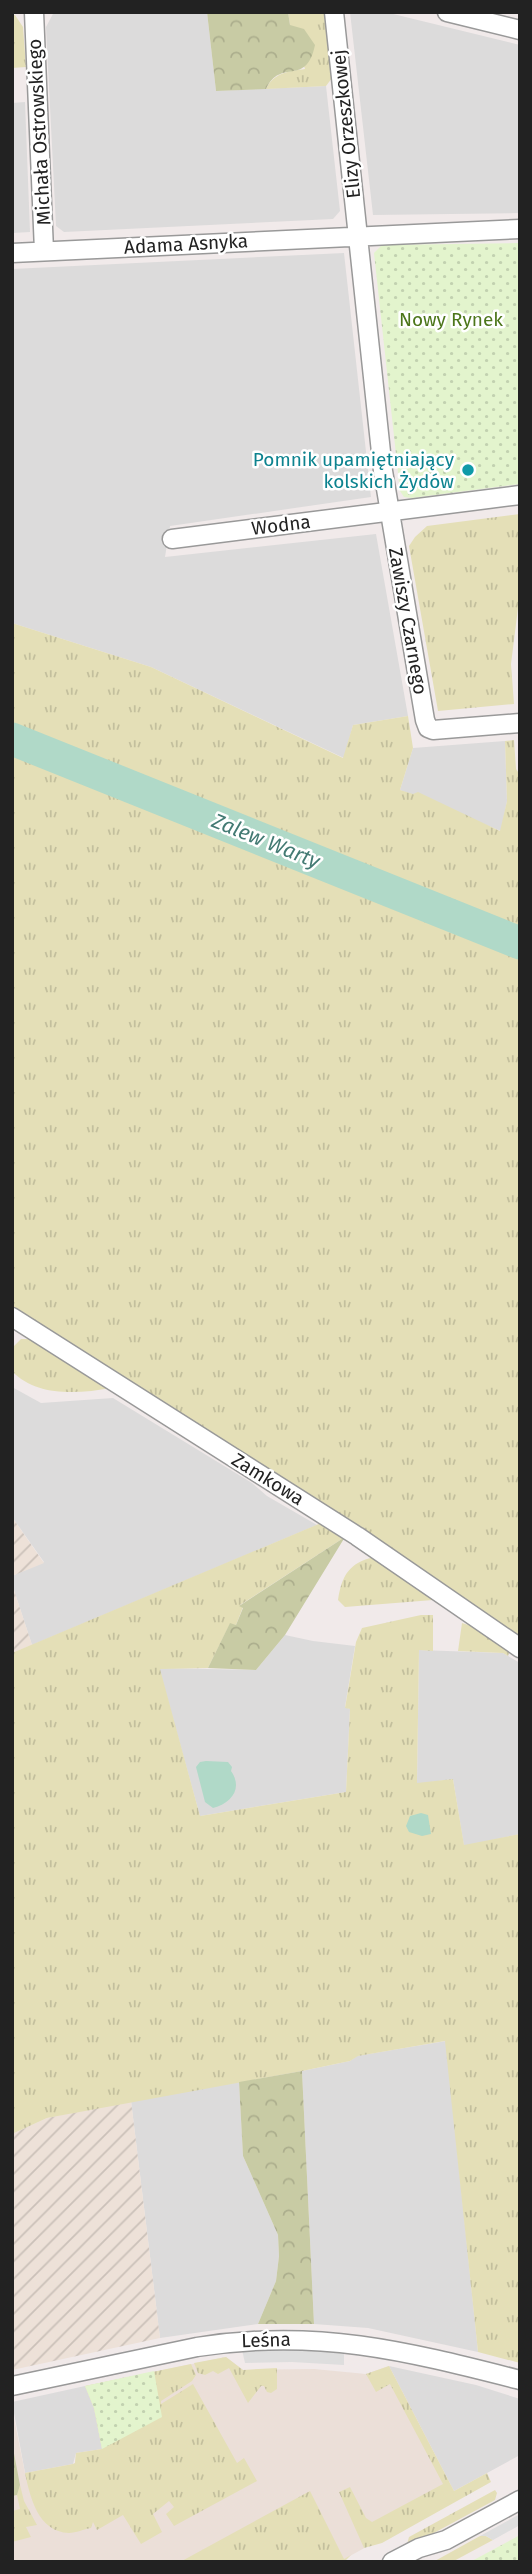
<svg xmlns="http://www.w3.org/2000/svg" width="532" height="2574" viewBox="0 0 532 2574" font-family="'Fira Sans',sans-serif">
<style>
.residential{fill:#dcdbdb}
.education{fill:#ebdfd8}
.farmland{fill:url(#farmland-furrows)}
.grass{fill:url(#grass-tufts)}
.forest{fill:url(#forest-crowns)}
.park{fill:url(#park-dots)}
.parking{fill:#dedede}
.water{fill:#b0d9c8}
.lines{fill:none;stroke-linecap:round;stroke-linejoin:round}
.river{stroke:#b0d9c8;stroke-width:33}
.minor-casing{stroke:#999;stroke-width:21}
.minor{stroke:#fff;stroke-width:18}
.culture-dot{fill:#0f9aa8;stroke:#fff;stroke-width:2.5}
.labels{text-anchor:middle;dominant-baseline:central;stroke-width:5;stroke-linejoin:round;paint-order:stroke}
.street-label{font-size:19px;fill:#222;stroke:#fff}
.park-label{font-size:19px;fill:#4c761a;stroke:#fff}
.culture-label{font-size:19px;fill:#0d838f;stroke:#fff;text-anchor:end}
.water-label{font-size:21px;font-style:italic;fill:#437a73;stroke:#fff}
</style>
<defs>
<pattern id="farmland-furrows" width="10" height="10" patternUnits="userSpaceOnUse" patternTransform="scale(1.75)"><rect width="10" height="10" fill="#ede1d8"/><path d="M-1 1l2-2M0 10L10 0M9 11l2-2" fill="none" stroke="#cbc1b9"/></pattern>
<pattern id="grass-tufts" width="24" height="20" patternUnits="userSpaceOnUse" patternTransform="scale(1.75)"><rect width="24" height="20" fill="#e4dfb7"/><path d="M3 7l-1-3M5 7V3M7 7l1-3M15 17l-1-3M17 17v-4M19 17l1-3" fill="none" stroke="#c3bf9d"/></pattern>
<pattern id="forest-crowns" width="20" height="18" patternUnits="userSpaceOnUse" patternTransform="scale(1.75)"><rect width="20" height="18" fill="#c8cba4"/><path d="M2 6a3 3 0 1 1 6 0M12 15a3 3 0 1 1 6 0" fill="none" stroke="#acae8d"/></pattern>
<pattern id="park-dots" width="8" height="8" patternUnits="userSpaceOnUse" patternTransform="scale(1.75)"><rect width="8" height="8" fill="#e3f4cd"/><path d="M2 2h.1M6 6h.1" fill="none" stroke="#c2d1b0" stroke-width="1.8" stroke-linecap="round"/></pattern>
</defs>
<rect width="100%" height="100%" fill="#f1eaea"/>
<path class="residential" d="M54 12H207L216 91 326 86 340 211 333 219 64 232 56 226 46 27Z
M350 12H385L520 45V213L373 215Z
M25 102 30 232 12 233V103Z
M344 253 371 497 170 526 165 557 376 534 408 716 353 725 344 758 151 667 12 623V269Z
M505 741 507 801 501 831 400 790 413 748Z
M12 1387 41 1403 113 1398 252 1483 267 1496 317 1525 32 1645 12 1584V1576L44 1562 12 1517Z
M285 1635 313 1641 355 1646 345 1707 350 1709 346 1792 200 1816 159 1668 256 1670Z
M419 1650 503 1653 520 1663V1834L464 1846 453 1779 417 1784Z
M446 2041 478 2352 368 2328 314 2324 302 2071 350 2061 357 2056Z
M239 2082 243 2156 278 2235 279 2256 276 2281 258 2324 160 2338 131 2101Z
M389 2366 476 2385 520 2399V2455L454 2491Z
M85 2386 94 2408 102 2449 76 2453 73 2464 25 2473 12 2402Z"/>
<path class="education" d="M226 2357 243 2370 314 2369 366 2374 389 2366 457 2497 339 2562H12V2408L25 2473 73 2464 75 2463 76 2453 102 2449 94 2408 85 2386Z"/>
<path class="farmland" d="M12 1517 44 1563 12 1576Z
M12 1584 32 1645 12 1653Z
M131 2101 160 2338 12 2370V2134L47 2118Z"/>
<path class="grass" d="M288 12H326L332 78 326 86 266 89C273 73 289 71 305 69L290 25Z
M12 15H15L23 27 26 67 12 68Z
M520 514V592L511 664 514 704 438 711 409 546 415 537 427 526Z
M12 623 151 667 343 758 353 725 408 716 413 748 400 790 413 794 418 792 500 831 507 801 505 741 514 740 516 769 520 775V1641L12 1310Z
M21 1339H38L111 1388C78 1394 36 1397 12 1371V1348Z
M321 1523 345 1537 240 1605 243 1607 236 1625 230 1624 208 1668 160 1669 200 1816 346 1792 350 1709 345 1708 356 1642 362 1628 421 1615H433V1651L419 1650 417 1783 453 1779 464 1845 520 1834V2363L478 2352 445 2041 358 2056 350 2061 302 2071 47 2118 12 2134V1653Z
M374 1557 402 1575 433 1600 345 1607 338 1600C342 1575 349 1563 374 1557Z
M462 1623 481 1629 510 1650 508 1656 503 1653 458 1651Z
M226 2357 243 2370 277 2368V2389L271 2393 267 2392 264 2386H261L248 2403 229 2368 218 2374 213 2371 205 2375 198 2373 194 2363Z
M191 2364 196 2375 192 2381 161 2401V2404L193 2384 237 2463 244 2458 257 2481 174 2526 166 2514 174 2507 169 2501 153 2514 162 2532 141 2544 123 2515 97 2530 93 2522 91 2528C84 2529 76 2533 69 2533 38 2532 30 2497 25 2473L73 2464 75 2463 76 2453 102 2449 94 2408 85 2386Z
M389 2366 454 2491 487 2473 491 2482 382 2543 364 2548 339 2492 350 2487 366 2518 372 2522 443 2484 390 2384 376 2392 366 2374Z
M20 2485 24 2501 37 2525 26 2527 31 2537 12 2542V2511L20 2509 17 2495Z
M495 2490 497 2493 495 2500 406 2548 409 2537Z
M310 2491 344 2559 351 2555 344 2562H180Z
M480 2536H486L493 2540 452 2562H433Z"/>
<path class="forest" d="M207 12H288L290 25 304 29 315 45C306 88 281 57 266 89L216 91Z
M345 1537 285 1635 256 1670 208 1668 230 1623 236 1625 243 1608 239 1606Z
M302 2071 314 2324H258L276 2281 279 2256 278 2235 243 2156 239 2082Z
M12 2443 20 2485 17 2495 12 2496Z"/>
<path class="park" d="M520 243V484L412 498 404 497 400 491 374 253 382 245Z
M154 2371 162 2417 102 2449 94 2408 85 2386Z
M520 2535V2562H470Z"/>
<path class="parking" d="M292 2348 344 2351V2365L292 2362 245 2363 242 2350Z
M520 2514V2525L493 2540 486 2536H480Z"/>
<path class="water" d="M206 1761 228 1762 232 1767 231 1771C243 1788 232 1803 213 1808L205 1802 196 1767 200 1762Z
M421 1813 428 1815 431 1834 422 1836 409 1832 406 1826 410 1816Z"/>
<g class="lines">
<path class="river" d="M12 739 520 943"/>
<g class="minor-casing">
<path id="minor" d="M34 12 44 251
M334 12 383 471 425 720 428 728 433 730 520 723
M447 12 520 30
M12 253 520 229
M172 539 520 495
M12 1317 357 1536 520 1648
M12 2386 197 2347C317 2328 406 2351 520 2380
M392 2562 419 2548 446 2540 520 2500"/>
</g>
<use href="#minor" class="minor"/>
</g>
<circle class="culture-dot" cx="468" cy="470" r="7"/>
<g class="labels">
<g class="street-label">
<text transform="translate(346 124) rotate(-96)">Elizy Orzeszkowej</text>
<text transform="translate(39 132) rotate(-93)">Michała Ostrowskiego</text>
<text transform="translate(186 244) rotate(-3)">Adama Asnyka</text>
<text transform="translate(281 525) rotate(-7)">Wodna</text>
<text transform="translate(408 621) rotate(80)">Zawiszy Czarnego</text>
<text transform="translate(268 1479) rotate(32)">Zamkowa</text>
<text transform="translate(266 2340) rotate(-2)">Leśna</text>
</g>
<g class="park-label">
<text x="451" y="319">Nowy Rynek</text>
</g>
<g class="culture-label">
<text x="454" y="459">Pomnik upamiętniający<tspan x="454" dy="22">kolskich Żydów</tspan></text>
</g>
<g class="water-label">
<text transform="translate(266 841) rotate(22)">Zalew Warty</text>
</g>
</g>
<rect width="532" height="2574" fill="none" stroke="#222222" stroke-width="28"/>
</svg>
